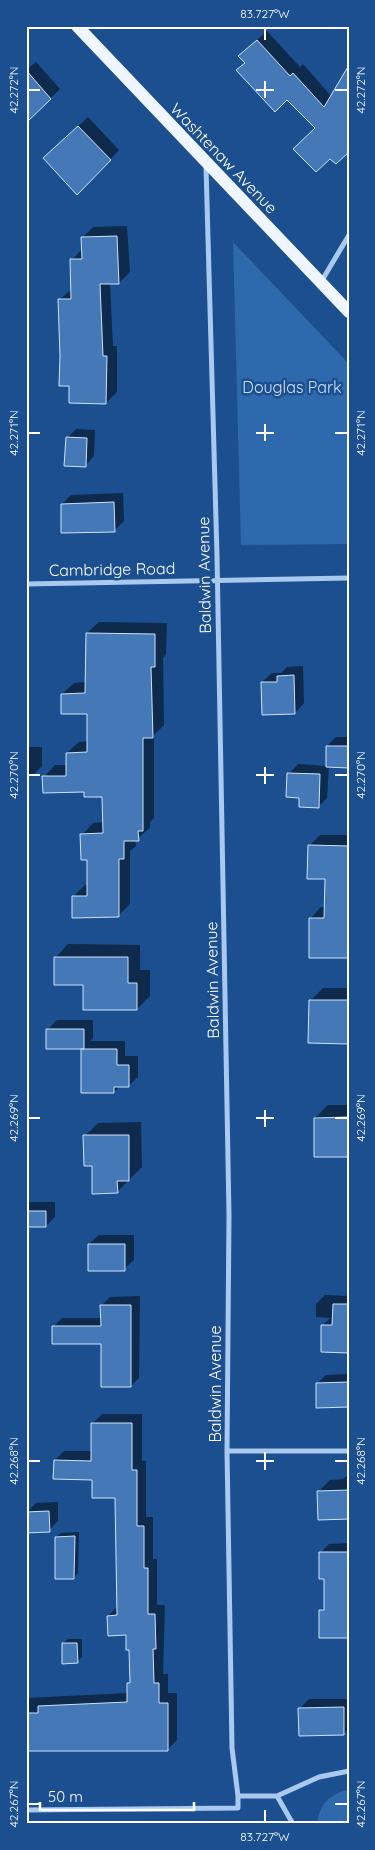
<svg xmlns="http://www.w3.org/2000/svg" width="375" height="1850" viewBox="0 0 375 1850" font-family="Quicksand,sans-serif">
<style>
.green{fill:#2e69ad}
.shadow{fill:#0007}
.building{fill:#4478b7;stroke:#cfe3fa}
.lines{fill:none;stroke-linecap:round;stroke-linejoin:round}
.minor{stroke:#a9c9ee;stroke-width:5}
.primary{stroke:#f0f6ff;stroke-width:12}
.ticks{fill:none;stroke:#fff;stroke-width:2}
.labels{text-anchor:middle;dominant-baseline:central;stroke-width:5;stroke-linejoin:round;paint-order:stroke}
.street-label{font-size:16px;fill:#fff;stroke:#1b4f8f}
.park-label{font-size:16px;fill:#cfe3fa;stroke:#1b4f8f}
.neatline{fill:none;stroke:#fff;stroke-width:2}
.ticks-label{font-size:12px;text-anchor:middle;fill:#fff}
</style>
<rect width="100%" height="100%" fill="#1b4f8f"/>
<path class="green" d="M233 242 349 364V544L241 545Z
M349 1790V1824H317C318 1806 331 1792 349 1790Z"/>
<path class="shadow" d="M267 31 300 67 303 64 331 96 317 128 246 63 249 47Z
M36 62 60 89 26 121V70Z
M88 117 119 150 87 184 54 149Z
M127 226 130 272 119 283H110L113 346H117V392L106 403 70 384 62 356 59 300 72 289V260L83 248 82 238 93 227Z
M76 429 95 430 94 456 85 466 67 438Z
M123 493 124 521 115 530 62 504 71 495Z
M99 622 167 623 166 654 163 658 164 725 154 735V818L150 822V828L135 840 136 846 130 851V904L118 916 73 897 85 885H89L88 859 82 835 93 823 104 822 103 796 44 777 55 765H67V753L79 742 88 741V712L62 694 74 683 86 682 87 633Z
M303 666 304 703 295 713 262 682 272 673H281L287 667Z
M336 737H349V766H329L327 798 318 807 301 797 289 774 298 764 327 766V746Z
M26 747H42V766L33 775H26Z
M320 835H349V956L310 919 321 907H326V878L309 846Z
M68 944 140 945V970H150V996L137 1009 85 984 56 957Z
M323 988H349V1042L310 1001Z
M57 1020H93V1038L90 1041H125V1056H138V1077L128 1086H120L114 1092 83 1050 85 1047H48V1029Z
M328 1105H349V1156L315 1118Z
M141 1122 142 1167 117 1192 93 1165 85 1136 98 1123Z
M26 1202H55V1217L46 1226H26Z
M99 1235H134V1260L124 1269 89 1244Z
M325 1295 349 1296V1352L322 1326 330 1318 316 1317V1304Z
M140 1296 139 1378 131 1386 102 1343 54 1326 62 1318H102V1305L110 1297Z
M349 1374V1406L317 1384 326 1375Z
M102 1414H142V1461H146V1517H153V1559H157V1605H165L163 1674H168V1693H177V1740L167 1750H26V1698L128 1693V1684L132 1680 131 1649 127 1634 108 1616 118 1606 117 1496 93 1479 55 1460 64 1451H92V1424Z
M349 1474V1518L319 1491 330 1480 343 1479Z
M58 1502V1521L49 1530 27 1512 36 1503Z
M79 1532 78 1573 74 1578 56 1537 61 1533Z
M349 1543V1637L320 1611 325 1606V1578L320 1553 329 1544Z
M68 1639H82V1657L77 1662 63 1643Z
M309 1699H349V1728L344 1734 299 1709Z"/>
<path class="building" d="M257 40 290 76 293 73 324 107 349 65V152L336 164 330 159 316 172 293 149 315 128 287 100 275 112 236 70 245 63 238 56Z
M26 70 51 99 26 123Z
M78 126 111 160 77 195 43 158Z
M117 236 119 284H100L103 356H107L106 404 69 403V386H59L60 356 58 299H71L70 259H82L81 237Z
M66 437 87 438 86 467 64 466Z
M114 502 115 532 61 533V504Z
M86 633 155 634V667H151L153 738H143V831H138L139 841H124V859H119V917L72 918V896H87V860H81L80 834 103 833 102 797H84V792L43 793 42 776H66V753L87 752V714H61V694L85 693Z
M294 675 295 714 262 715 261 682H277V676Z
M326 746H349V768L326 767Z
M287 773 320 774 319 808 299 807V798L286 797Z
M308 845 349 846V958H309V918H324L325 879H307Z
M54 957H128V983H137V1010H83V985H54Z
M309 1000H349V1044L308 1043Z
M46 1029H84V1049H46Z
M81 1049H117V1065H129V1087H114V1093H81Z
M349 1117V1157H314V1118Z
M83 1135H129V1181H117L118 1193 92 1194V1166H84Z
M26 1211H46V1227H26Z
M88 1244H125V1271H88Z
M333 1304H349V1353L321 1352V1325H332Z
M100 1305H131V1387H101V1344H52V1326H101Z
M349 1382V1407L316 1408V1383Z
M91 1423H132V1470H137V1526H144V1568H148V1614H155L156 1649H153L154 1683H159V1703H168V1751H26V1713H38V1706L127 1702V1683H130L129 1650H126V1635L108 1636 107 1616 117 1615 115 1498H92V1480L53 1479 54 1460 91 1461Z
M349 1490V1519L318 1520 317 1491Z
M49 1511 50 1532 26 1533V1512Z
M75 1536 74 1579H55V1537Z
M319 1552H349V1638H319V1610H324V1579H319Z
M62 1643H77L78 1663 62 1664Z
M344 1707V1735L299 1736 298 1708Z"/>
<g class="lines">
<path class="minor" d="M206 167 217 556 229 1215 227 1451 232 1748 238 1796
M321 282 349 235
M26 584 349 578
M227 1451H349
M277 1796 293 1824
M26 1810 238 1808V1796H277L319 1777 349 1771"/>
<path class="primary" d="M77 26 349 312"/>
</g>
<path class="ticks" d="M265 28V40M265 81V98M28 90H40M256 90H274M335 90H348M265 424V441M28 433H40M256 433H274M335 433H348M265 767V784M28 775H40M256 775H274M335 775H348M265 1110V1127M28 1118H40M256 1118H274M335 1118H348M265 1452V1470M28 1461H40M256 1461H274M335 1461H348M28 1804H40M335 1804H348M265 1810V1822"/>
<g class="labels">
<g class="street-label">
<text transform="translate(224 158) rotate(46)">Washtenaw Avenue</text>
<text transform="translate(112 569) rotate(-1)">Cambridge Road</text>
<text transform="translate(204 575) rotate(-91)">Baldwin Avenue</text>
<text transform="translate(212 980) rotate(-91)">Baldwin Avenue</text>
<text transform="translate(215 1384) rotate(-90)">Baldwin Avenue</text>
</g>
<g class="park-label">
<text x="292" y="387">Douglas Park</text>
</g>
</g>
<rect width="375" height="1850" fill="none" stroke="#1b4f8f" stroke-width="55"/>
<path d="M40 1802v8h154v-8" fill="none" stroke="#ffffff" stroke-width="2.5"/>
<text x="48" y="1802" font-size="15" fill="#ffffff" stroke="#1b4f8f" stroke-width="4" paint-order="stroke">50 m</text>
<rect x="28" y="28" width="320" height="1794" class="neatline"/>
<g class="ticks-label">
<text x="265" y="18">83.727°W</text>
<text transform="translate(14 90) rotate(-90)" y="4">42.272°N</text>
<text transform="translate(361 90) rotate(-90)" y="4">42.272°N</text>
<text transform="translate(14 433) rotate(-90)" y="4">42.271°N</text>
<text transform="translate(361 433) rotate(-90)" y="4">42.271°N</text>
<text transform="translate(14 775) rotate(-90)" y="4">42.270°N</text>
<text transform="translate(361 775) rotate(-90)" y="4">42.270°N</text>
<text transform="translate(14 1118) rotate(-90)" y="4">42.269°N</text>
<text transform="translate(361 1118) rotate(-90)" y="4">42.269°N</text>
<text transform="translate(14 1461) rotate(-90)" y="4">42.268°N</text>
<text transform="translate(361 1461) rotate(-90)" y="4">42.268°N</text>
<text transform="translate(14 1804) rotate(-90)" y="4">42.267°N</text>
<text transform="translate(361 1804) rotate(-90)" y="4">42.267°N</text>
<text x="265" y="1841">83.727°W</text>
</g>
</svg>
